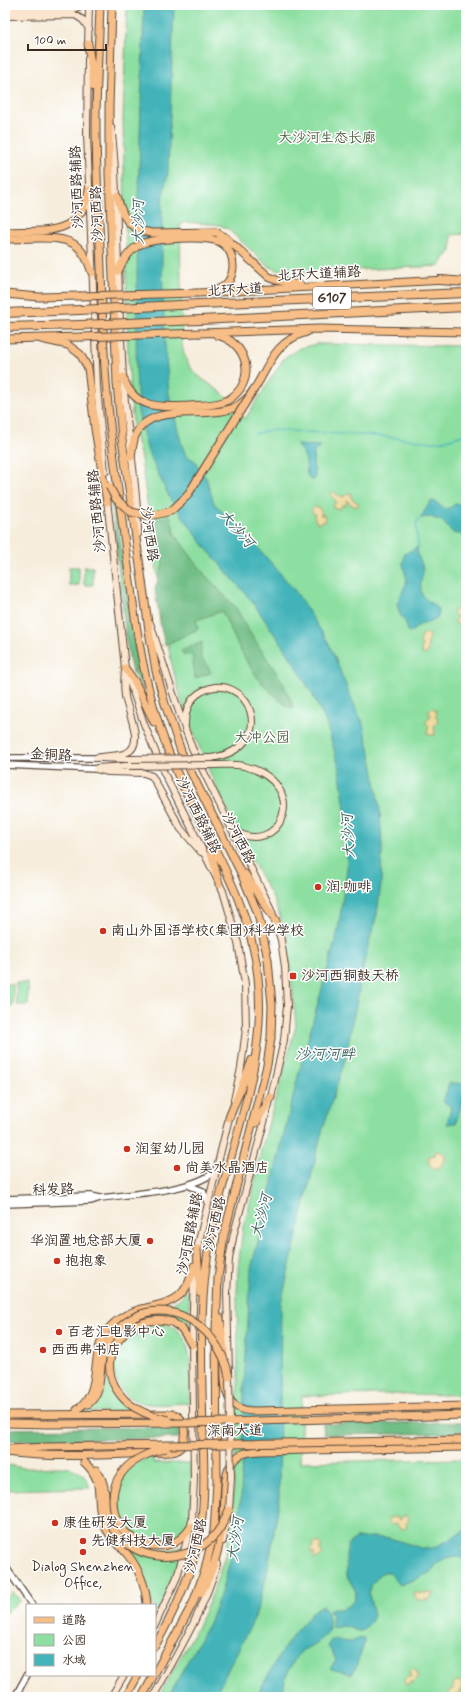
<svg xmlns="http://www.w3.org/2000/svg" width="471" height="1702" viewBox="0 0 471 1702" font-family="Mynerve,'LXGW WenKai TC',sans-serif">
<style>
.green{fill:#8cdfa0;stroke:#64845f}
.forest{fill:#71be86;stroke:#567452}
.sand{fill:#eeda9e;stroke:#94825e}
.water{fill:#43b4b9;stroke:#3f6f6c}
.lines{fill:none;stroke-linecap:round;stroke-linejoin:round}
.stream{stroke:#43b4b9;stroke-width:1.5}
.tertiary-casing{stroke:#57473a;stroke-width:8}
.secondary-casing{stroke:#57473a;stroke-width:8}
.primary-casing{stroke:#57473a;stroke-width:9}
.trunk-casing{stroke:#57473a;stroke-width:10}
.tertiary{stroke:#fff;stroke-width:5.5}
.secondary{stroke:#fce5cf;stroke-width:6}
.primary{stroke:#f7be87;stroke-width:7}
.trunk{stroke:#f7be87;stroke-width:8}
.secondary-bridge-casing{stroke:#57473a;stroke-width:8;stroke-linecap:butt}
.primary-bridge-casing{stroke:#57473a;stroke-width:9;stroke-linecap:butt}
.trunk-bridge-casing{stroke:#57473a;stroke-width:10;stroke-linecap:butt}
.secondary-bridge{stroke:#fce5cf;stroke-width:6}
.primary-bridge{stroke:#f7be87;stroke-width:7}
.trunk-bridge{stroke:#f7be87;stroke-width:8}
.poi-dot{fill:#c8321e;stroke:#fff;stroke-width:1.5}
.labels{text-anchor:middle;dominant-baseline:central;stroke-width:3;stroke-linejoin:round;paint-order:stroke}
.shield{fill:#fff;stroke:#766a62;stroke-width:1}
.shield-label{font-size:13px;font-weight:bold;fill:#3b2a1e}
.park-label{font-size:14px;fill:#536045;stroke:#fff}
.street-label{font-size:14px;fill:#3b2a1e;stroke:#fff}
.poi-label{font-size:14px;fill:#3b2a1e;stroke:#fff;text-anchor:start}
.water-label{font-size:15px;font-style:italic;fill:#3e615c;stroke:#fff}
</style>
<rect width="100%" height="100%" fill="#fff"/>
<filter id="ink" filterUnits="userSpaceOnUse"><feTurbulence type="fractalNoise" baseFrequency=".025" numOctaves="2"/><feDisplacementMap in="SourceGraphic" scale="8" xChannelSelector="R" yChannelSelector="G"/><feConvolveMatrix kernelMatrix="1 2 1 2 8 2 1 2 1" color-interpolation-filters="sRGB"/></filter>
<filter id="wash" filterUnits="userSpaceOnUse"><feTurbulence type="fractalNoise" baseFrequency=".012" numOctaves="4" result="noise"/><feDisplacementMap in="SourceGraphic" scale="16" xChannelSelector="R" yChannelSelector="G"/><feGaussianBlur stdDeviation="0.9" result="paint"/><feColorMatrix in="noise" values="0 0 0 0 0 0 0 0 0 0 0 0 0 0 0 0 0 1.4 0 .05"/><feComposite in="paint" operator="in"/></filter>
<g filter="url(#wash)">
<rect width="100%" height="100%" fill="#f6eddc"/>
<path class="green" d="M127 5H466V234L451 235V251L444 259 440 266 285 273 268 266 228 229 220 225 186 222 180 225 182 345C188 376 203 377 224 395 232 402 238 411 245 419L284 358 300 348 317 344 466 346V1395L376 1394 302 1396 300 1462 466 1459V1697H158L197 1628 211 1597 225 1556 233 1505 238 1381 237 1295 238 1268 243 1227 252 1196 261 1150 296 1026 287 935 272 896 247 852 208 768 183 707 171 661 164 621 141 459 133 426 128 359 123 119Z
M69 567H79V585H69Z
M84 567H93V585H84Z
M16 983H28V1005H17Z
M5 984H13V1006H5Z
M189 1290V1329C175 1319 164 1317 147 1317L178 1300Z
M153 1324C159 1324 165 1324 171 1326 196 1336 190 1382 190 1403 172 1403 150 1408 134 1400 109 1388 107 1352 127 1335 135 1328 144 1326 153 1324Z
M105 1372C110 1391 117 1403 135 1412H83C97 1403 103 1388 105 1372Z
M153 1455V1463H191C191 1481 195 1514 185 1529 168 1557 130 1540 119 1517 116 1511 116 1505 116 1499 116 1490 119 1480 125 1473 132 1465 143 1460 153 1455Z
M5 1465C12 1465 19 1468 26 1468 50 1470 81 1457 90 1488L5 1490Z
M123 1538C149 1552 155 1556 185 1546L176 1576 155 1619V1605H151C150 1579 136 1560 123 1538Z
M13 1592 20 1601 5 1613V1599Z"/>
<path class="forest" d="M111 497 116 504 131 624 144 693 131 668 126 640Z
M170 515 175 535 205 575 236 608 248 630 282 681 294 708C288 708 285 704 281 701 249 675 239 647 222 611L196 620 198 629 165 645 161 628 155 589 163 564 159 538 154 521Z
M202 642C198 662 205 658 211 673L195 678 192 654 184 655 181 651Z
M466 1422V1433L324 1435 323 1424Z
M180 1427 179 1438 5 1441V1429Z"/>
<path class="sand" d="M334 492 338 495 344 497 346 494 351 493V498L358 503V506L357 507 350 504 347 500 346 505H342L340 509 332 508 336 501 331 496V493Z
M314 507 319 508 322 513 320 515H324L326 521 318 523 316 522 314 516 315 514 311 511Z
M463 607 466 609V619L464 620 466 625 464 626 456 624 455 619 459 616H455L453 611 455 610 460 611Z
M423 633 429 635 427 654H422L421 649 422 646 420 642Z
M434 708 437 713 436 716 438 722 434 726 435 735H429L427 732 429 726 426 723 427 719 431 716 429 712 430 709Z
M436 1151 442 1152 445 1155C447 1161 440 1169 433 1169 429 1167 428 1160 429 1156L435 1155Z
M403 1516H406L409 1520 406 1523 407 1527 404 1529H400L397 1524 391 1525 388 1521V1518L397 1517 400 1520Z
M315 1543H319L321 1545 320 1550 323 1554 322 1556 314 1559 313 1556 315 1553 310 1552V1550L314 1547 313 1544Z
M415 1592 420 1594 423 1592 426 1594 427 1592 433 1594 428 1600 425 1599 422 1601 420 1599 417 1600 414 1594Z
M411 1669 415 1671 418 1677 415 1679 414 1682H410L408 1685 405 1684 404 1680 408 1676 411 1677 409 1672Z
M456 1681 461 1682 462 1686 458 1697H450L451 1695 448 1691 454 1689 453 1684Z"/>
<path class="water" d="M144 5H174L168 173 162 200V267L165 344 169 394 181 442 186 456 194 460 206 478 214 503 223 513 243 530 296 592 327 640 335 658 349 693 362 721 371 756 380 811 382 847 381 884 377 914 366 954 345 1060 321 1135 281 1303 279 1502 267 1574 255 1617 214 1697H168L209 1623 222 1590 238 1530 241 1498 244 1387 251 1269 299 1072 338 930 347 869V823L339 767 326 722 312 694 293 661 251 600 205 547 170 499 148 452 138 412 136 368 138 204Z
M296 445 321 446 314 452 313 465 315 471V479L312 481C305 476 307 470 306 462 305 455 301 450 296 445Z
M431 501C443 502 440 516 455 504L460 505 466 512V535L453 533 442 521 430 517 420 518Z
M418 547C416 555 420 558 422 565 424 569 423 573 422 577 418 596 424 598 438 608L439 613 437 619 421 624 411 632 408 631 405 621 400 615 397 604 407 581 403 564 404 554Z
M451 1083 466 1084C466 1097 459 1110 456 1123L447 1124 451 1107 443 1101 449 1084Z
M466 1530V1543L460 1546 462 1552 466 1553V1559C456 1555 445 1558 436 1565 433 1568 432 1572 427 1574 419 1579 409 1581 400 1585L390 1573H381L372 1584 369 1594 374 1615 372 1621 362 1631H358L345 1626 332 1628V1616L329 1609H340L348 1606 354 1601 356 1592 347 1576 346 1554 348 1544 356 1538 373 1537 390 1538 421 1548H434Z
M321 1606C331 1610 329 1622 329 1631L317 1643 303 1650 296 1657 286 1676 282 1697H256L280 1654 295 1632 317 1608Z
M364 1637 365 1638V1641L354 1672 351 1674 331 1669V1667L336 1661 333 1653 328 1647 330 1640 351 1642Z"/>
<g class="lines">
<path class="stream" d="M255 434 270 430 379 436 432 442 443 441 466 434
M418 547 416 523 420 518"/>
</g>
</g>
<g filter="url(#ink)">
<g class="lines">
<g class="tertiary-casing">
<path id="tertiary" d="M5 758H96
M5 765 96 769
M190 1186 203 1191 208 1204
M5 1199 91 1196 100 1198
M5 1204 91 1201 100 1198C130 1194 197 1191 216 1170
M5 1566 32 1605
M15 1697 27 1675"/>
</g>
<g class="secondary-casing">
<path id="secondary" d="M5 10 73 9 83 5
M5 16 75 15 83 20 89 29
M88 48 89 5
M88 59 87 134 97 387 105 472
M111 127C116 161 116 195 117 229 118 279 120 328 123 377 126 430 138 482 138 534
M107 499 125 668 144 724 164 773 223 891 238 943 245 984 246 1029 241 1068 234 1100
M150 623 180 715 192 748 271 909 281 940 285 967 287 1006 284 1040 271 1097 234 1233 229 1259 227 1293 229 1372
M185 725C185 711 189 699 201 692 247 666 283 747 211 758
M96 758C106 755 117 757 126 753 146 745 127 711 125 696 124 688 124 679 125 671
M99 758 127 759
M214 765C224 765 234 764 244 766 314 784 280 860 233 830
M97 768 126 766
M96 769 108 772 144 773 152 776 181 829 201 852
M196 1253 230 1114
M223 1541 228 1515
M155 1625 177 1577 192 1521 194 1479 192 1342 194 1274
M111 1697 124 1675
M153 1697C177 1654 203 1612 217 1564"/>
</g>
<g class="primary-casing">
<path id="primary" d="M100 5C99 44 96 84 96 123 96 171 99 219 101 267 102 309 103 352 107 394 111 441 118 489 124 536 131 586 136 637 148 686 156 719 167 751 181 782 212 846 251 905 258 977 269 1078 218 1168 206 1266 199 1322 202 1379 203 1435 204 1472 206 1509 197 1545 189 1581 173 1614 155 1646
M112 5 109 107V174L117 383 122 439 150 637 156 671 165 704 182 754 240 871 257 911 261 927 268 960 272 1005 271 1038 267 1065 224 1235 218 1278 216 1329 217 1482 214 1531 205 1570 193 1603 155 1673
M88 44 94 87
M117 196C122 217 129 230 152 233L216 232 226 238 269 277 276 280 300 285
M5 232C43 230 81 238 89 190
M5 239C17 239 30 238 42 238 72 238 83 244 92 273
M118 271C123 260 129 251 139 245 152 238 207 235 220 242 239 252 237 286 215 290
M198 293 446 280
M5 294 39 297 79 296
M200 333 320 329 466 332
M5 339 81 337
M41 339 68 345 80 354 88 368 95 429 107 502
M123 377C134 410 160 407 189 406 202 405 216 406 228 400 258 382 248 342 217 335
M131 457C132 450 133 443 135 436 150 400 207 421 235 407 268 390 261 345 307 332
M125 668 135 682 154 722
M208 840 219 884
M245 874 276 921
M229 1118 252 1060
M256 1123 271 1097
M197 1249 200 1293
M220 1318C221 1330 224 1342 224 1355 226 1380 219 1410 254 1411L466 1406
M172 1322 182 1329 192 1345
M88 1404C102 1393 99 1376 102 1360 104 1351 107 1344 112 1336
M77 1410C107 1388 85 1350 113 1324 145 1295 183 1320 194 1266
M5 1415 174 1414C186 1418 186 1435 182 1446L176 1451 171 1452C116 1454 60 1459 5 1452
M5 1423 48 1424
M9 1449 47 1447
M84 1462C107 1483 94 1498 103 1522 108 1536 118 1543 127 1554 139 1569 146 1586 147 1605
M96 1470C109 1485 103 1506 110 1524
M143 1544C164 1549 179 1545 191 1527
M201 1593C215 1569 221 1542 224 1514 226 1497 222 1478 232 1463 238 1453 248 1452 259 1451L466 1447
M126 1697 138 1675
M142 1697 154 1675"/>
</g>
<g class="trunk-casing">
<path id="trunk" d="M440 280 466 282
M199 304 466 293
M5 313 79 310
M200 320 466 307
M5 327 80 325"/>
</g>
<use href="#tertiary" class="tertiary"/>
<use href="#secondary" class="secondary"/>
<use href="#primary" class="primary"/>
<use href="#trunk" class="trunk"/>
<g class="secondary-bridge-casing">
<path id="secondary-bridge" d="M127 759 211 758
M126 766 214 765
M229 1510 231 1478 229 1377"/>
</g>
<g class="primary-bridge-casing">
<path id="primary-bridge" d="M79 296 198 293
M81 337 200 333
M109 486 116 499 131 512 151 516 171 511 187 496 254 389
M112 1336C152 1285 219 1319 229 1377
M168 1420C149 1416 127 1407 117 1390 93 1353 131 1311 172 1322
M48 1424 188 1423 466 1415
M47 1447 466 1440
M110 1524C130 1561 180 1567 211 1539 220 1531 224 1521 229 1510
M143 1544C137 1541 130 1537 125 1532 109 1515 109 1486 125 1469 135 1458 151 1452 166 1448"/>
</g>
<g class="trunk-bridge-casing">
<path id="trunk-bridge" d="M79 310 199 304
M80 325 200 320"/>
</g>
<use href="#secondary-bridge" class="secondary-bridge"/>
<use href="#primary-bridge" class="primary-bridge"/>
<use href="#trunk-bridge" class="trunk-bridge"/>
</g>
</g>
<g class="poi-dot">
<circle cx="318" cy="887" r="4"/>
<circle cx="103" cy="931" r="4"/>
<rect x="289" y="972" width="8" height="8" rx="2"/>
<circle cx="127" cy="1149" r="4"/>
<circle cx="177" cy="1168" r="4"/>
<circle cx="150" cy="1241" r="4"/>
<circle cx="57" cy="1261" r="4"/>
<circle cx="59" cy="1332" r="4"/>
<circle cx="43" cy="1350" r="4"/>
<circle cx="55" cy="1523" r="4"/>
<circle cx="83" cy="1541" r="4"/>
<circle cx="83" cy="1552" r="4"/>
</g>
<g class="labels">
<rect class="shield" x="313" y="287" width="38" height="22" rx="3"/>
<g class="shield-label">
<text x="332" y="298">G107</text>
</g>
<g class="park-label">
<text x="327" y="138">大沙河生态长廊</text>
<text x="262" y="738">大冲公园</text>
</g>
<g class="street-label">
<text transform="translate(77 187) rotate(-92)">沙河西路辅路</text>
<text transform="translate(97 214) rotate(-92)">沙河西路</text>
<text transform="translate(319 274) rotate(-3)">北环大道辅路</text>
<text transform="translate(235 290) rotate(-3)">北环大道</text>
<text transform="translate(97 511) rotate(-95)">沙河西路辅路</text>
<text transform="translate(149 534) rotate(82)">沙河西路</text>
<text transform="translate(51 755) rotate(3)">金铜路</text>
<text transform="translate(198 815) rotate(64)">沙河西路辅路</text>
<text transform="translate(238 838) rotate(63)">沙河西路</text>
<text transform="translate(53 1190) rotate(-2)">科发路</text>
<text transform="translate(215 1224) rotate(-77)">沙河西路</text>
<text transform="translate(190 1234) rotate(-79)">沙河西路辅路</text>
<text transform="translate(235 1431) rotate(-1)">深南大道</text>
<text transform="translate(196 1546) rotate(-77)">沙河西路</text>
</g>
<g class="poi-label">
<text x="326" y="887">润·咖啡</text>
<text x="111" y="931">南山外国语学校(集团)科华学校</text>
<text x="301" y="976">沙河西铜鼓天桥</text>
<text x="135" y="1149">润玺幼儿园</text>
<text x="185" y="1168">尚美水晶酒店</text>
<text x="142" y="1241" text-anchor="end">华润置地总部大厦</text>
<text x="65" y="1261">抱抱象</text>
<text x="67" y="1332">百老汇电影中心</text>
<text x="51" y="1350">西西弗书店</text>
<text x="63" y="1523">康佳研发大厦</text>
<text x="91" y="1541">先健科技大厦</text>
<text x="83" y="1567" text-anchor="middle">Dialog Shenzhen<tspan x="83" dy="16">Office,</tspan></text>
</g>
<g class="water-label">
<text transform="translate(139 222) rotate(-90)">大沙河</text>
<text transform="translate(236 529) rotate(49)">大沙河</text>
<text transform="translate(349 836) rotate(-93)">大沙河</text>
<text x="325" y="1055">沙河河畔</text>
<text transform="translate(262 1216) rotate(-75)">大沙河</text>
<text transform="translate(236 1539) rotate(-82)">大沙河</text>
</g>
</g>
<rect width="471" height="1702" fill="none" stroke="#fff" stroke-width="20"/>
<rect x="26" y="1604" width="130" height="72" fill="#ffffff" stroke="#b1aaa5"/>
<rect x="34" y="1617" width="20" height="6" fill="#f7be87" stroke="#b1aaa5"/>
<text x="62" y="1624" font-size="12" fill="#3b2a1e">道路</text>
<rect x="34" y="1634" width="20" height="12" fill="#8cdfa0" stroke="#b1aaa5"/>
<text x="62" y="1644" font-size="12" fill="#3b2a1e">公园</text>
<rect x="34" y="1654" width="20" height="12" fill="#43b4b9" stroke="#b1aaa5"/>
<text x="62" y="1664" font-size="12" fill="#3b2a1e">水域</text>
<path d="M28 44v6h78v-6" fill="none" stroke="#3b2a1e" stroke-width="2"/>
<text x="34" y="44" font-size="12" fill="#3b2a1e" stroke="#ffffff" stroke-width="3" paint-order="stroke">100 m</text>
</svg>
